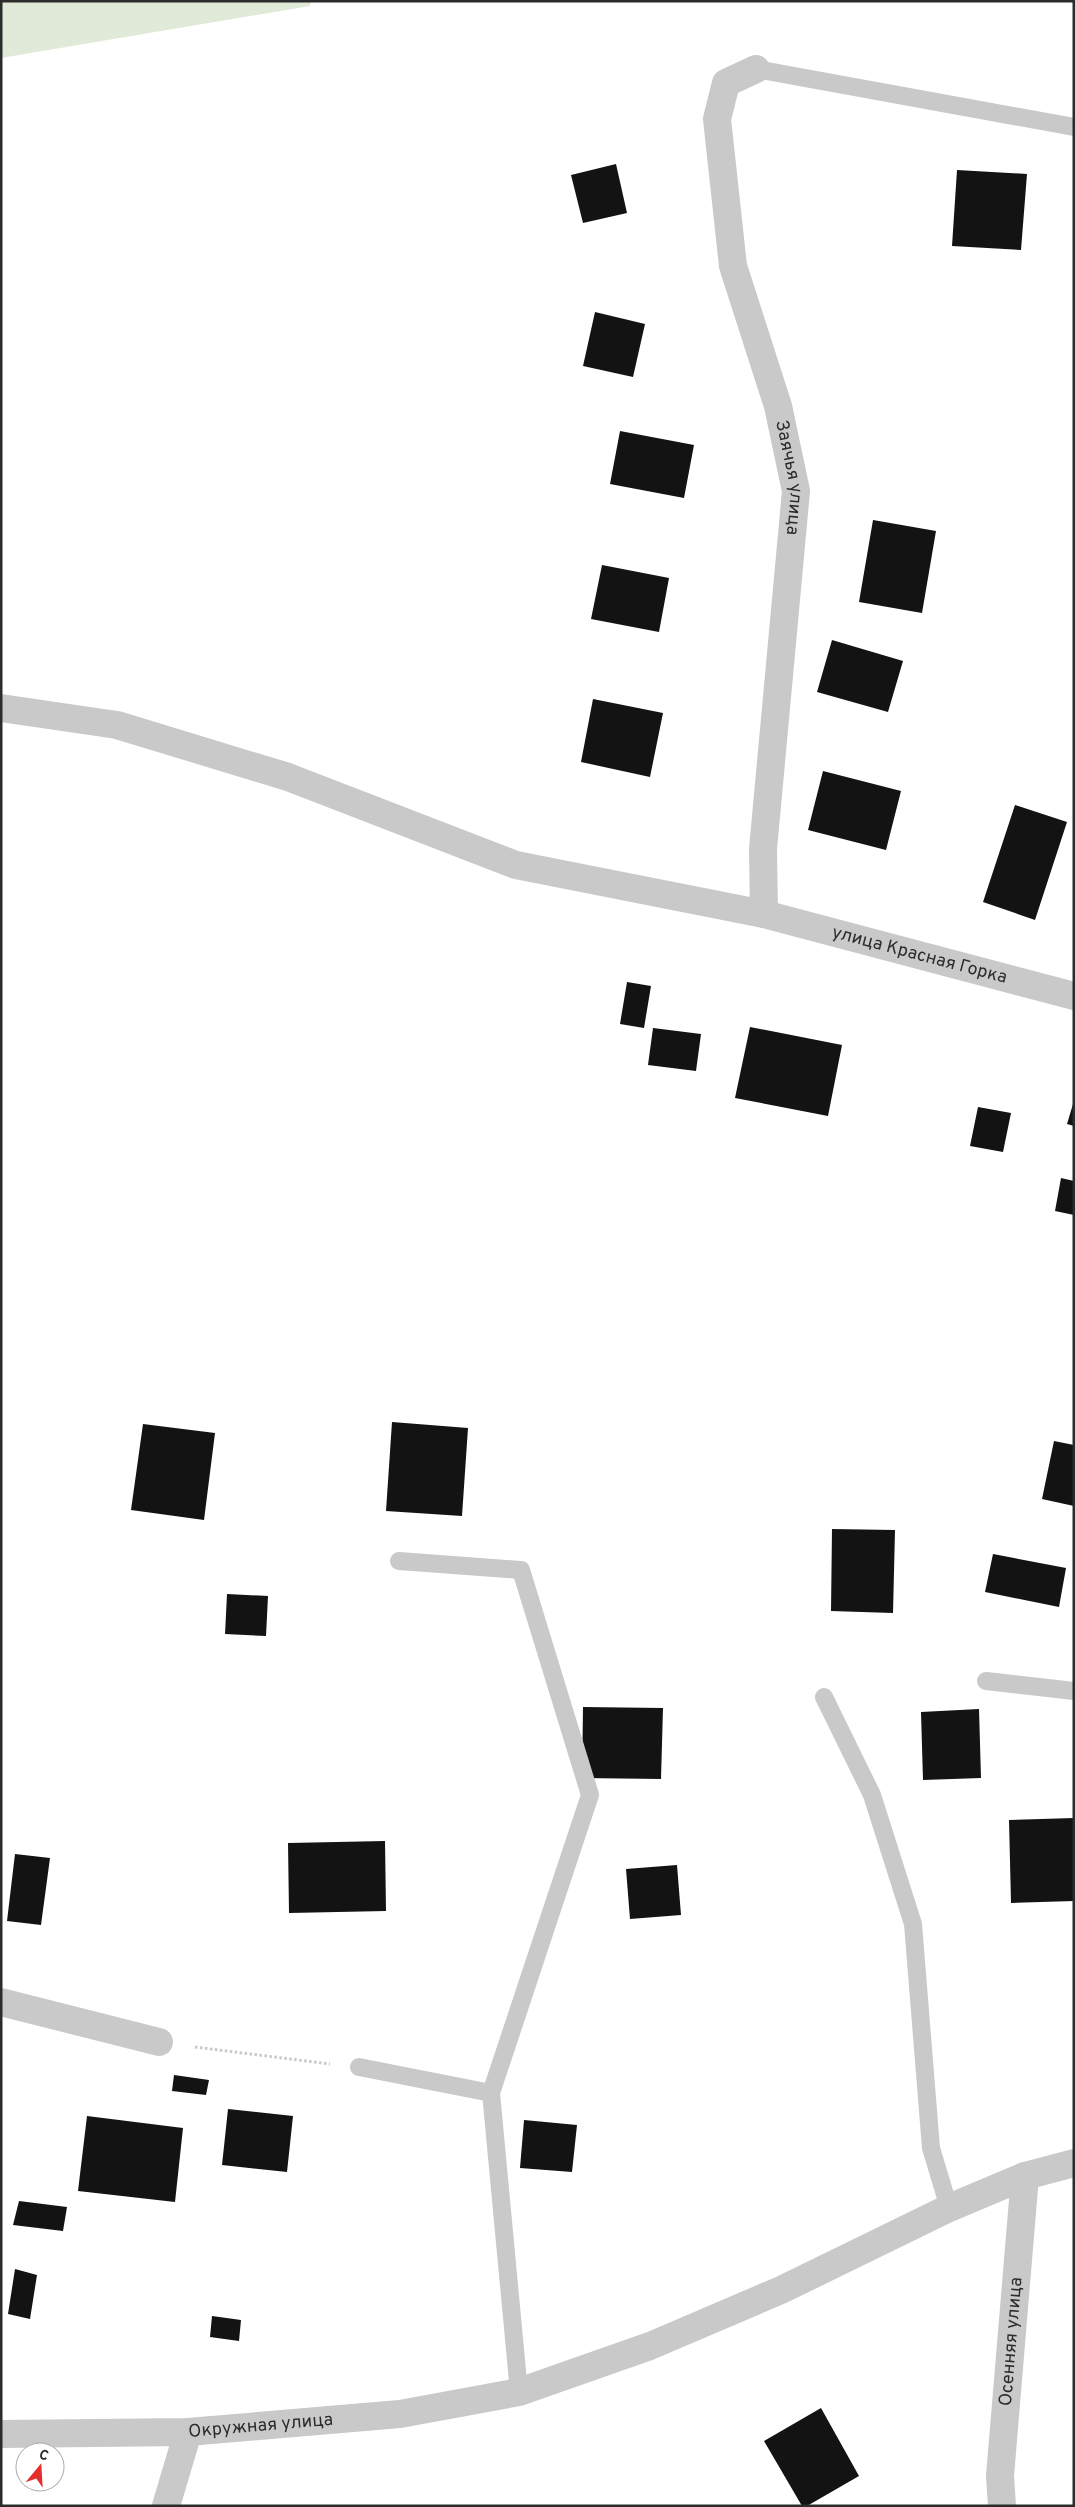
<svg xmlns="http://www.w3.org/2000/svg" width="1075" height="2507" viewBox="0 0 1075 2507" font-family="Overpass,sans-serif">
<style>
.green{fill:#e1ead9}
.building{fill:#131313}
.lines{fill:none;stroke-linecap:round;stroke-linejoin:round}
.path{stroke:#c9c9c9;stroke-width:3;stroke-dasharray:2.5 2.5;stroke-linecap:butt}
.service{stroke:#c9c9c9;stroke-width:18}
.minor{stroke:#c9c9c9;stroke-width:28}
.labels{text-anchor:middle;dominant-baseline:central;stroke-width:5;stroke-linejoin:round;paint-order:stroke}
.street-label{font-size:18px;fill:#2c2c2c;stroke:#fff}
</style>
<rect width="100%" height="100%" fill="#fff"/>
<path class="green" d="M1 1H311L310 6 1 58Z"/>
<path class="building" d="M616 164 627 213 583 223 571 175Z
M957 170 1027 174 1021 250 952 246Z
M595 312 645 324 633 377 583 366Z
M620 431 694 445 684 498 610 484Z
M873 520 936 531 922 613 859 602Z
M602 565 669 578 659 632 591 619Z
M832 640 903 661 888 712 817 692Z
M593 699 663 713 650 777 581 762Z
M823 771 901 791 886 850 808 830Z
M1015 805 1067 822 1035 920 983 902Z
M627 982 651 986 644 1028 620 1024Z
M750 1027 842 1045 828 1116 735 1098Z
M653 1028 701 1034 696 1071 648 1065Z
M1073 1104H1074V1126L1067 1124Z
M978 1107 1011 1113 1003 1152 970 1146Z
M1061 1178 1074 1181V1215L1055 1211Z
M392 1422 468 1428 462 1516 386 1511Z
M143 1424 215 1433 204 1520 131 1510Z
M1054 1441 1074 1445V1506L1042 1499Z
M832 1529 895 1530 893 1613 831 1611Z
M993 1554 1066 1568 1059 1607 985 1592Z
M227 1594 268 1596 266 1636 225 1634Z
M583 1707 663 1708 661 1779 582 1778Z
M979 1709 981 1778 923 1780 921 1712Z
M1074 1818V1901L1011 1903 1009 1820Z
M385 1841 386 1911 289 1913 288 1843Z
M15 1854 50 1858 41 1925 7 1921Z
M677 1865 681 1915 630 1919 626 1869Z
M174 2075 209 2080 206 2095 172 2091Z
M228 2109 293 2116 287 2172 222 2165Z
M87 2116 183 2128 175 2202 78 2191Z
M524 2120 577 2125 572 2172 520 2168Z
M19 2201 67 2207 63 2231 13 2225Z
M15 2269 37 2275 30 2319 8 2314Z
M212 2316 241 2320 239 2341 210 2337Z
M821 2408 859 2476 807 2506H802L764 2441Z"/>
<g class="lines">
<path class="path" d="M195 2047 330 2064"/>
<path class="service" d="M756 69 1074 127
M399 1561 521 1570 590 1795 491 2093 519 2392
M986 1681 1074 1691
M824 1697 872 1795 913 1924 931 2148 949 2208
M359 2067 491 2093"/>
<g class="minor">
<path id="s1" d="M756 69 726 83 717 119 733 266 778 406 796 491 763 849 764 914"/>
<path id="s2" d="M1 708 117 725 288 777 516 865 764 914 1074 996"/>
<path d="M1 2002 159 2042"/>
<path id="s3" d="M1 2434 188 2432 400 2414 519 2392 650 2346 781 2290 949 2208 1025 2176 1074 2163"/>
<path d="M166 2506 188 2432"/>
<path id="s4" d="M1002 2506 1000 2476 1025 2176"/>
</g>
</g>
<g class="labels">
<g class="street-label">
<text stroke="none"><textPath href="#s1" startOffset="438">Заячья улица</textPath></text>
<text stroke="none"><textPath href="#s2" startOffset="954">улица Красная Горка</textPath></text>
<text stroke="none"><textPath href="#s4" startOffset="165">Осенняя улица</textPath></text>
<text stroke="none"><textPath href="#s3" startOffset="260">Окружная улица</textPath></text>
</g>
</g>
<rect width="1075" height="2507" fill="none" stroke="#2c2c2c" stroke-width="5"/>
<g transform="translate(40 2467) rotate(18)"><circle r="24" fill="#ffffff" stroke="#ababab"/>
<path d="M0-4L9 19L0 12L-9 19Z" fill="#e52d2c"/>
<text y="-8" font-size="14" font-weight="bold" text-anchor="middle" fill="#2c2c2c">С</text>
</g>
</svg>
